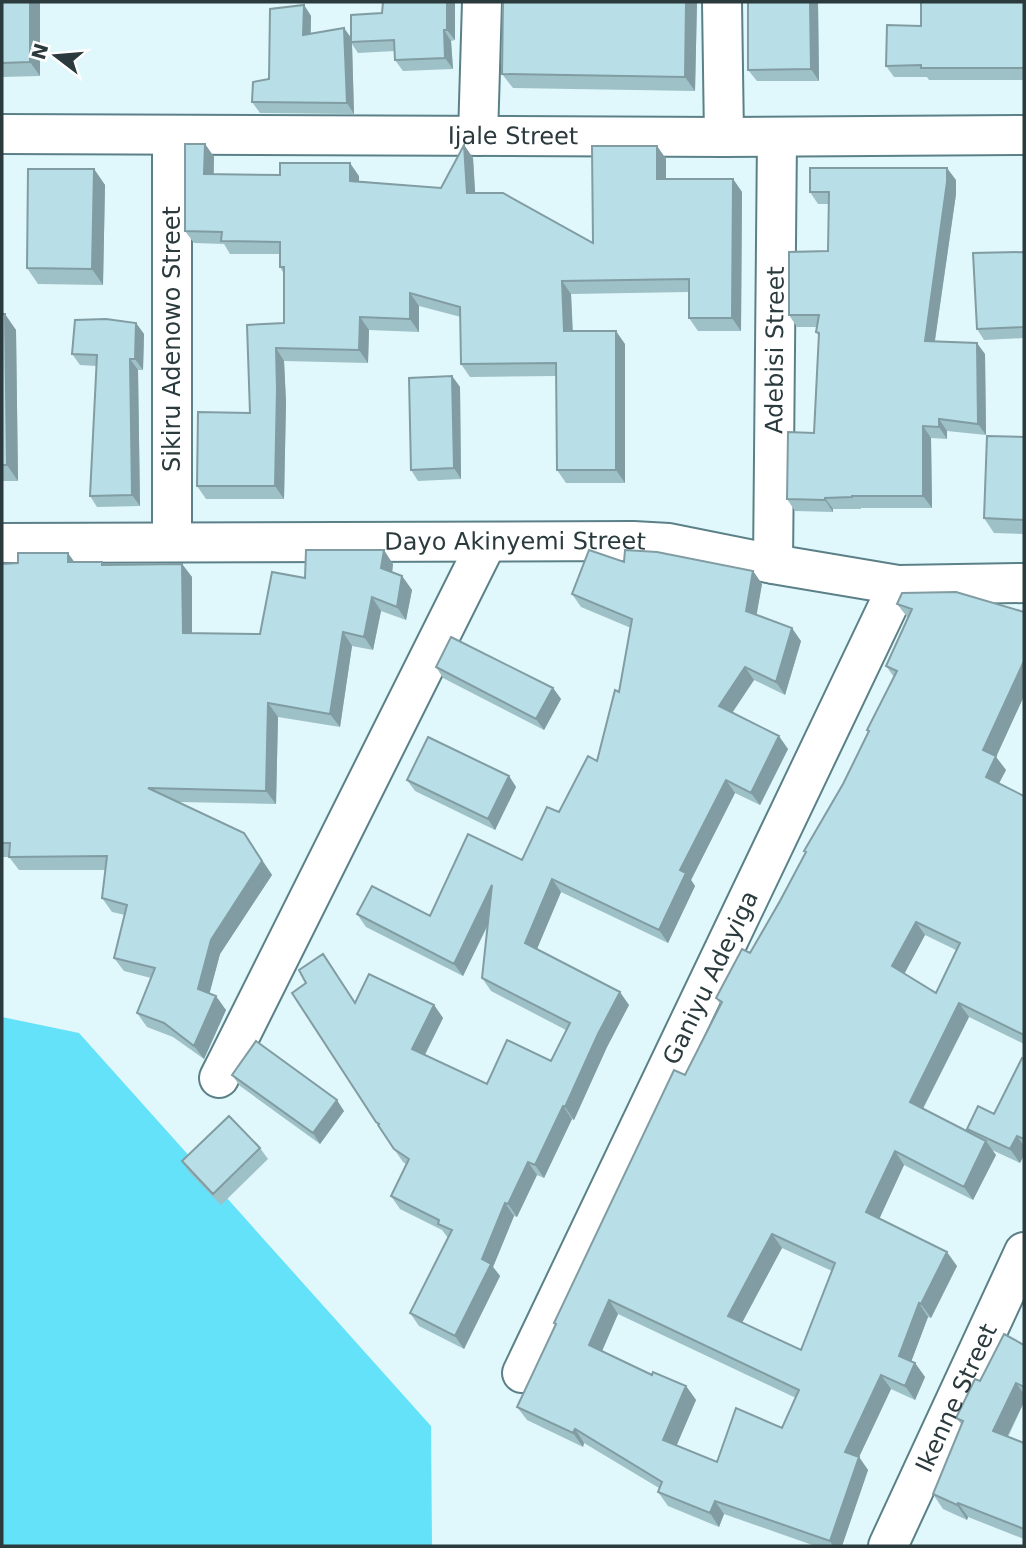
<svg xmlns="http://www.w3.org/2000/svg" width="1026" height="1548" viewBox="0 0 1026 1548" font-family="'DejaVu Sans',sans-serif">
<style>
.green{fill:#64e2f9}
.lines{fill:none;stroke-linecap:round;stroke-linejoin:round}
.minor-casing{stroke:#5b8087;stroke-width:42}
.minor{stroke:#fff;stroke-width:38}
.wall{fill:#9ec0c7;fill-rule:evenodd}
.shaded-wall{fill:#819ca2}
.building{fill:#b8dfe7;stroke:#819ca2;stroke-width:2;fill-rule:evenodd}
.labels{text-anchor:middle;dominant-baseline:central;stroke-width:7;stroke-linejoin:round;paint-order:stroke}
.street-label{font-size:24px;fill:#2a3a3d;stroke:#fff}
</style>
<rect width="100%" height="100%" fill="#e0f8fc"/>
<path class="green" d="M2 1017 79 1033 431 1426 432 1546H2Z"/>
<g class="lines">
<g class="minor-casing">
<g id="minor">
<path d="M722 2 724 137"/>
<path id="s1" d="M2 134 724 137 1024 135"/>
<path d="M478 136 482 2"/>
<path d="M172 542V135"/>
<path id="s2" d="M2 543 633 541 669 543 773 564 898 585 1024 583"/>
<path id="s3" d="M773 564 777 137"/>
<path d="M219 1078 487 542"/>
<path id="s4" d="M522 1373 898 585"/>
<path id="s5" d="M888 1546 1024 1252"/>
</g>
</g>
<use href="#minor" class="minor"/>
</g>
<path class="wall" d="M2 2 40 76 2 77Z
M455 2V40L451 41 453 69 403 71 395 60V51L358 53 352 44 354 114 260 113 252 102 269 79 304 5 311 16V34L351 37 382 13Z
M503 2H697L695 91 513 88 502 74Z
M818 2 819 81H757L748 70Z
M1024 2V80H929L927 77H894L886 66 921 26Z
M205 144 214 157V174L359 176V181L441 188 464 145 473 158 475 193 593 243 657 146 666 159V179H733L742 192 741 331H698L689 318V292L571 294 573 331 625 344V483H566L557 470 556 376 470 377 461 364V317L419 306V332L369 330 368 363 284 361 286 402 284 499H206L197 486 250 413 284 323V274L280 267V254H230L224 244 194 243 185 231Z
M94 169 105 185 103 285 38 284 27 268Z
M956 180V194L935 341 985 354 986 435 947 431V439L931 438 932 508H861V509H833V512L795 511 787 499 814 433 819 336 816 332 817 327H797L789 315 828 251 829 204H818L810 192Z
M1024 252V338L984 340 977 329Z
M2 314 16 330 18 481H2Z
M136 323 144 334 143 370H138L140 506 97 507 90 496 97 366 80 365 72 354Z
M452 376 460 387 461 479 418 481 411 470Z
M1024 437V534L994 533 984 518Z
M102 562 104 565 182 564 192 577V633L260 634 305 578 393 564 392 572 402 576 412 590 406 620 381 611 373 650 352 646 340 727 278 717 276 804 178 802 244 833 272 875 220 954 209 994 226 1010 204 1059 173 1037 147 1027 137 1013 151 978 124 971 114 958 125 915 112 912 102 898 105 870H19L9 857H2V564Z
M624 562 753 571 762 584 756 615 801 641 785 695 754 680 732 713 788 749 760 805 735 793 691 880 695 886 668 943 561 892 537 949 629 1005 607 1047 574 1120 572 1119 544 1178 537 1175 517 1217 514 1216 493 1267 500 1276 464 1349 419 1326 410 1313 448 1238 442 1230 400 1209 391 1196 407 1165 403 1162 394 1149 292 993 306 983 355 1002 434 1005 443 1018 425 1055 487 1084 551 1061 566 1030 491 991 482 978 488 925 463 976 366 927 357 914 430 916 522 860 559 812 597 761 619 692 631 628 581 607 572 594Z
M897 604 1024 612V696L996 757 1006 770 999 783 1024 796V1044L969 1017 923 1109 971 1134 967 1129 994 1114 1024 1059V1155L1020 1163 992 1150 996 1155 973 1200 904 1165 879 1219 957 1266 931 1318 928 1317 911 1362 915 1363 925 1377 915 1400 891 1389 859 1457 868 1470 842 1546H815L724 1514 719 1527 668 1506 658 1492 659 1488 584 1443 583 1447 527 1420 517 1407 555 1325 554 1323 685 1075 721 1005 716 998 750 953 806 853 804 851 843 784 868 732 867 730 894 677 886 666 908 618ZM925 935 956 950 936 993 904 974ZM782 1248 832 1271 801 1350 742 1323ZM618 1314 796 1398 782 1428 717 1462 676 1446 696 1400 686 1386 652 1375 602 1351Z
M436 667 553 688 561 699 544 730 443 678Z
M509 776 516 787 495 830 415 791 407 780Z
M232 1075 344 1111 320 1144 240 1086Z
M260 1148 268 1159 221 1205 189 1172 182 1161Z
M1024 1345V1402L1008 1437 1024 1443V1539L968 1517 967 1520 943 1509 933 1494 962 1425 956 1418 980 1381Z"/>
<path class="shaded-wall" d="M30 2H40V76L30 62Z
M447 2H455V40L447 30Z
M686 2H697L695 91 685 77Z
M810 2H818L819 81 811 69Z
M304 5 311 16 310 46 303 35Z
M344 28 352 39 351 42 352 44 354 114 347 103Z
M444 30 451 41 453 69 445 58Z
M205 144 214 157 213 186 204 174Z
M464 145 473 158 476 206 467 193Z
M657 146 666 159V192L657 179Z
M350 163 359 176V193L350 181Z
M947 168 956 180V194L933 353 925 341Z
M94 169 105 185 103 285 92 269Z
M733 179 742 192 741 331 732 318Z
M562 281 571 294 573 344 564 331Z
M410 293 419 306V332L410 319Z
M5 314 16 330 18 481 7 465Z
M360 317 369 330 368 363 359 350Z
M136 323 144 334 143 370 135 359Z
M616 331 625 344V483L616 470Z
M977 343 985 354 986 435 978 424Z
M276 348 284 361 286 402 284 499 275 486Z
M130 359 138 370 140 506 132 495Z
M452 376 460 387 461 479 454 468Z
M939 419 947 431V439L939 427Z
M923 426 931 438 932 508 923 496Z
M825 498 833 509V512L825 500Z
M384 550 393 564 391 582 381 568Z
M68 553 78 567 68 562Z
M182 564 192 577V647L183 633Z
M753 571 762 584 755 624 746 611Z
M402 576 412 590 406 620 397 607Z
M372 597 381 611 373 650 364 637Z
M792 628 801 641 785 695 776 682Z
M343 632 352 646 340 727 330 714Z
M1024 661V696L996 757 1006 770 995 791 986 777 983 750Z
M745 667 754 680 728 719 719 706Z
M553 688 561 699 544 730 536 719Z
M268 703 278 717 276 804 266 791Z
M779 736 788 749 760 805 751 793Z
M509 776 516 787 495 830 488 819Z
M726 780 735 793 691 880 695 886 668 943 659 930 680 870Z
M244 833 272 875 220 954 207 1003 198 989 211 940Z
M552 879 561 892 534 956 525 943Z
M492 885 501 897 463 976 454 964Z
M916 922 925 935 901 980 892 966Z
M620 992 629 1005 607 1047 574 1120 565 1107 598 1034Z
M216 996 226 1010 204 1059 194 1046Z
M959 1003 969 1017 919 1116 910 1102Z
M434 1005 443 1018 421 1062 412 1049Z
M337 1100 344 1111 320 1144 313 1133Z
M563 1106 572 1119 544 1178 535 1165Z
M1017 1136 1024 1146V1155L1020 1163 1010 1149Z
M986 1141 996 1155 973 1200 964 1187Z
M895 1151 904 1165 876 1226 866 1212Z
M528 1162 537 1175 517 1217 508 1204Z
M505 1203 514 1216 493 1267 500 1276 464 1349 455 1336 482 1259Z
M772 1234 782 1248 738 1330 728 1316Z
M947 1252 957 1266 931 1318 921 1304Z
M609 1300 618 1314 599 1358 589 1345Z
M919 1303 928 1317 908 1370 899 1356Z
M915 1363 925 1377 915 1400 905 1386Z
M881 1375 891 1389 859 1457 868 1470 842 1546H833L830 1541 845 1452Z
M1016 1383 1024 1394V1402L1003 1445 993 1431Z
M686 1386 696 1400 673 1454 663 1440Z
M575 1429 584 1443 583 1447 573 1433Z
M715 1501 724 1514 719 1527 710 1513Z
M958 1503 968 1517 967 1520 957 1505Z"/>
<path class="building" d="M2 2H30V62L2 63Z
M383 2H447V30H444L445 58 395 60 394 40 351 42V15L382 13Z
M503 2H686L685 77 502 74Z
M748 2H810L811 69 748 70Z
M921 2H1024V69L1023 68H921V65L886 66 887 25 921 26Z
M304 5 303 35 344 28 347 103 252 102 253 82 269 79 270 9Z
M185 144H205L204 174 280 175V163H350V181L441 188 464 145 467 193H503L593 243 592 146H657V179H733L732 318H689V279L562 281 564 331H616V470H557L556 363 461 364 460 307 410 293V319L360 317 359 350 276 348 277 389 275 486H197L198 412 250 413 247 325 284 323V267H280V242L221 241 222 232 185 231Z
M810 168H947V182L925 341 977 343 978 424 939 419V427L923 426V496H852V497L825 498V500L787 499 788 432 814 433 819 333 816 332 819 315H789V252L828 251 829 192H810Z
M28 169H94L92 269 27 268Z
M1024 252V327L977 329 973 253Z
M2 314H5L7 465H2Z
M106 319 136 323 135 359H130L132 495 90 496 97 355 72 354 75 320Z
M452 376 454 468 411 470 409 378Z
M987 436 1024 437V520L984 518Z
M306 550H384L381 568 402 576 397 607 372 597 364 637 343 632 330 714 268 703 266 791 148 788 244 833 262 861 211 940 198 989 216 996 194 1046 164 1023 137 1013 155 968 114 958 127 905 102 898 107 856 9 857 10 843H2V564L18 563V553H68V562H102V565L182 564 183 633 260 634 272 572 305 578Z
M589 550 624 562 625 550 657 552 753 571 746 611 792 628 776 682 745 667 719 706 779 736 751 793 726 780 680 870 686 873 659 930 552 879 525 943 620 992 598 1034 565 1107 563 1106 535 1165 528 1162 508 1204 505 1203 482 1259 491 1264 455 1336 410 1313 452 1230 438 1224 439 1220 391 1196 409 1159 394 1149 378 1125 379 1124 376 1122 292 993 306 983 299 970 323 954 355 1003 369 974 434 1005 412 1049 487 1084 507 1040 551 1061 570 1023 482 978 492 885 454 964 357 914 372 886 430 916 468 834 522 860 547 807 559 812 588 756 597 761 615 690 619 692 632 619 572 594Z
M956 592 1024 612V661L983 750 996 756 986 777 1024 796V1035L959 1003 910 1102 986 1141 964 1187 895 1151 866 1212 947 1252 921 1304 919 1303 899 1356 915 1363 905 1386 881 1375 845 1452 859 1457 830 1541 715 1501 710 1513 658 1492 662 1482 575 1429 573 1433 517 1407 556 1324 554 1323 674 1070 685 1075 722 1002 716 998 742 949 750 953 780 901 806 852 804 851 843 784 869 731 867 730 897 671 886 666 912 609 897 604 902 593ZM916 922 960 943 936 993 892 966ZM772 1234 835 1263 801 1350 728 1316ZM609 1300 799 1390 782 1428 736 1408 717 1462 663 1440 686 1386 653 1372 652 1375 589 1345Z
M451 637 553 688 536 719 436 667Z
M428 737 509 776 488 819 407 780Z
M256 1041 337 1100 313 1133 232 1075Z
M1022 1058 1024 1059V1139L1017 1136 1010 1149 967 1129 978 1106 994 1114Z
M229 1116 260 1148 213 1194 182 1161Z
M1004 1334 1024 1345V1387L1016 1383 993 1431 1024 1443V1529L958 1503 957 1505 933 1494 963 1421 956 1418 975 1379 980 1381Z"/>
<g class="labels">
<g class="street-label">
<text stroke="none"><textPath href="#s1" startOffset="511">Ijale Street</textPath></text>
<text transform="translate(172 339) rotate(-90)">Sikiru Adenowo Street</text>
<text stroke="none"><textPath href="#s3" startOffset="214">Adebisi Street</textPath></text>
<text stroke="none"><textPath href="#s2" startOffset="513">Dayo Akinyemi Street</textPath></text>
<text stroke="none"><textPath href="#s4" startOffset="438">Ganiyu Adeyiga</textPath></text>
<text stroke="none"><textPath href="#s5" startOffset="163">Ikenne Street</textPath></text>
</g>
</g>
<rect width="1026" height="1548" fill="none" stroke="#2a3a3d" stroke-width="7"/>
<g transform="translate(56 56) rotate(286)" stroke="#ffffff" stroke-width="5" paint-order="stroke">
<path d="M0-5L12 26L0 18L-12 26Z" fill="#2a3a3d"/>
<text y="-10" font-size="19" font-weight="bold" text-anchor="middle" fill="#2a3a3d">N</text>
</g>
</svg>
